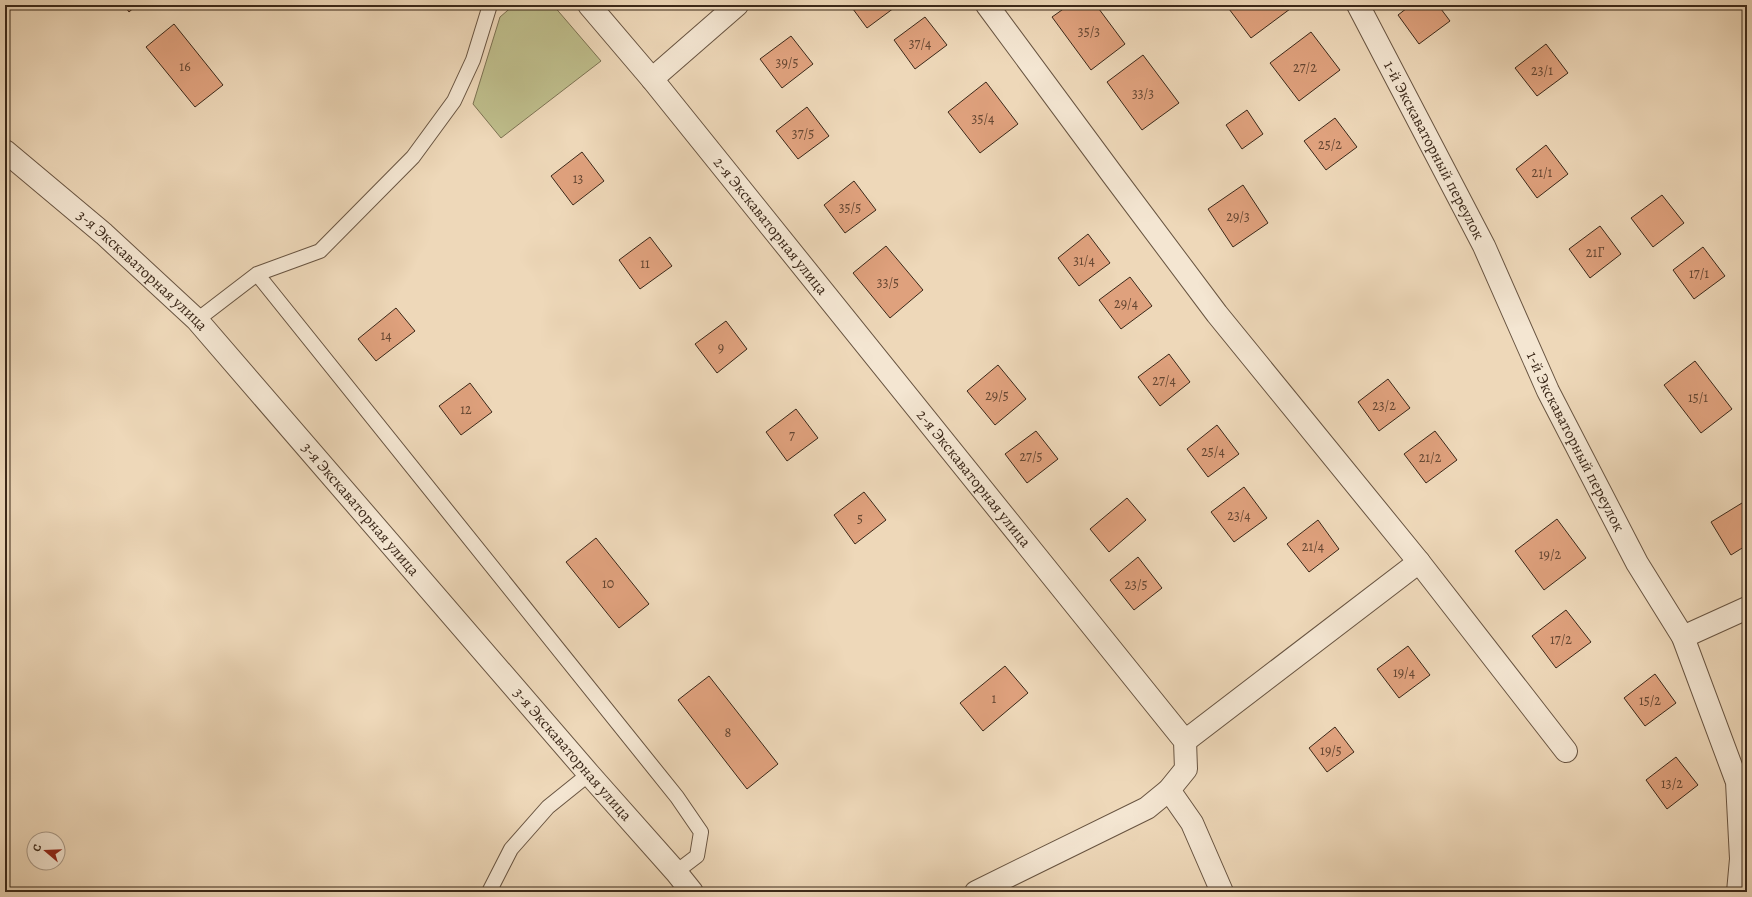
<svg xmlns="http://www.w3.org/2000/svg" width="1752" height="897" viewBox="0 0 1752 897" font-family="Alegreya,serif">
<style>
.green{fill:#bebd8b;stroke:#7c7252}
.building{fill:#dfa17d;stroke:#3b2819}
.lines{fill:none;stroke-linecap:round;stroke-linejoin:round}
.lane-casing{stroke:#685441;stroke-width:16}
.street-casing{stroke:#685441;stroke-width:24}
.lane{stroke:#f4e6d2;stroke-width:14}
.street{stroke:#f4e6d2;stroke-width:22}
.labels{text-anchor:middle;dominant-baseline:central;stroke-width:3;stroke-linejoin:round;paint-order:stroke}
.number-label{font-size:14px;fill:#644632}
.street-label{font-size:16px;fill:#3b2819;stroke:#f4e6d2}
</style>
<rect width="100%" height="100%" fill="#eed8b9"/>
<filter id="stains"><feTurbulence type="fractalNoise" baseFrequency=".005" numOctaves="4"/><feColorMatrix values="0 0 0 0 .2 0 0 0 0 .09 0 0 0 0 .02 0 0 0 .5 -.17"/></filter>
<radialGradient id="worn" r=".72"><stop offset=".6" stop-color="#630" stop-opacity="0"/><stop offset="1" stop-color="#630" stop-opacity=".3"/></radialGradient>
<path class="green" d="M514 5H553L601 61 501 138 473 104 500 17Z"/>
<path class="building" d="M124 5H137L129 12Z
M850 5H898L867 28Z
M1069 5H1096L1125 44 1091 70 1052 17Z
M1226 5H1287L1290 9 1251 38Z
M1411 5H1438L1450 21 1419 44 1398 15Z
M925 17 947 45 915 69 894 40Z
M174 24 223 85 195 107 146 47Z
M1311 32 1340 70 1299 101 1270 63Z
M791 36 813 64 782 88 760 59Z
M1546 44 1568 73 1537 96 1515 68Z
M1143 55 1179 103 1142 130 1107 82Z
M986 82 1018 124 980 153 948 112Z
M807 107 829 136 798 159 776 131Z
M1247 110 1263 134 1242 149 1226 125Z
M1335 118 1357 147 1326 170 1304 141Z
M1546 145 1568 174 1537 198 1516 169Z
M582 152 604 181 573 205 551 176Z
M854 181 876 210 845 233 824 205Z
M1243 185 1268 223 1233 247 1208 209Z
M1662 195 1684 223 1653 247 1631 218Z
M1600 226 1621 254 1590 278 1569 249Z
M1088 234 1110 263 1079 286 1058 258Z
M650 237 672 266 640 289 619 260Z
M886 246 923 290 890 318 853 273Z
M1703 247 1725 276 1694 299 1673 270Z
M1130 277 1152 306 1121 329 1099 300Z
M396 308 415 331 376 361 358 339Z
M726 321 747 349 717 373 695 344Z
M1169 354 1190 382 1160 406 1138 377Z
M1695 361 1732 409 1701 433 1664 385Z
M998 365 1026 399 995 425 967 391Z
M1388 379 1410 408 1379 431 1358 402Z
M470 383 492 412 461 435 439 406Z
M796 409 818 438 787 461 766 432Z
M1217 425 1239 454 1208 477 1187 449Z
M1036 431 1058 459 1027 483 1005 454Z
M1435 431 1457 460 1426 483 1404 454Z
M1244 487 1267 518 1234 542 1211 512Z
M864 492 886 520 855 544 834 515Z
M1127 498 1146 520 1109 552 1090 529Z
M1742 503 1747 511V545L1731 555 1711 522Z
M1557 519 1586 558 1544 590 1515 551Z
M1318 520 1339 549 1309 572 1287 544Z
M596 538 649 604 619 628 566 562Z
M1138 557 1162 588 1134 610 1110 580Z
M1566 610 1591 642 1556 668 1532 636Z
M1408 646 1430 675 1399 698 1377 669Z
M1005 666 1028 693 983 731 960 703Z
M1655 674 1676 703 1645 726 1624 698Z
M709 676 778 764 747 789 678 700Z
M1335 727 1354 752 1327 772 1309 748Z
M1676 757 1698 785 1667 809 1646 780Z"/>
<g class="lines">
<g class="lane-casing">
<path id="lane" d="M257 274 677 797 701 832 697 856 676 872
M197 320 257 274 320 251 413 157 454 101 473 60 490 5
M489 892 511 849 548 807 589 774"/>
</g>
<g class="street-casing">
<g id="street">
<path id="s1" d="M589 5 652 79 1185 741 1186 769 1169 790 1147 808 976 892"/>
<path d="M987 5 1112 174 1217 314 1419 562"/>
<path id="s2" d="M1358 5 1484 246 1548 391 1637 563 1683 637 1737 782 1741 859 1738 892"/>
<path d="M652 79 737 5"/>
<path id="s3" d="M5 151 104 234 197 320 589 774 676 872 692 892"/>
<path d="M1683 637 1747 608"/>
<path d="M1185 741 1419 562 1566 751"/>
<path d="M1169 790 1192 823 1222 892"/>
</g>
</g>
<use href="#lane" class="lane"/>
<use href="#street" class="street"/>
</g>
<g class="labels">
<g class="number-label">
<text x="1089" y="31">35/3</text>
<text x="920" y="43">37/4</text>
<text x="787" y="62">39/5</text>
<text x="185" y="66">16</text>
<text x="1305" y="67">27/2</text>
<text x="1542" y="70">23/1</text>
<text x="1143" y="93">33/3</text>
<text x="983" y="118">35/4</text>
<text x="803" y="133">37/5</text>
<text x="1330" y="144">25/2</text>
<text x="1542" y="172">21/1</text>
<text x="578" y="178">13</text>
<text x="850" y="207">35/5</text>
<text x="1238" y="216">29/3</text>
<text x="1595" y="252">21Г</text>
<text x="1084" y="260">31/4</text>
<text x="645" y="263">11</text>
<text x="1699" y="273">17/1</text>
<text x="888" y="282">33/5</text>
<text x="1126" y="303">29/4</text>
<text x="386" y="335">14</text>
<text x="721" y="347">9</text>
<text x="1164" y="380">27/4</text>
<text x="997" y="395">29/5</text>
<text x="1698" y="397">15/1</text>
<text x="1384" y="405">23/2</text>
<text x="466" y="409">12</text>
<text x="792" y="435">7</text>
<text x="1213" y="451">25/4</text>
<text x="1031" y="456">27/5</text>
<text x="1430" y="457">21/2</text>
<text x="1239" y="515">23/4</text>
<text x="860" y="518">5</text>
<text x="1313" y="546">21/4</text>
<text x="1550" y="554">19/2</text>
<text x="608" y="583">10</text>
<text x="1136" y="584">23/5</text>
<text x="1561" y="639">17/2</text>
<text x="1404" y="672">19/4</text>
<text x="994" y="698">1</text>
<text x="1650" y="700">15/2</text>
<text x="728" y="732">8</text>
<text x="1331" y="750">19/5</text>
<text x="1672" y="783">13/2</text>
</g>
<g class="street-label">
<text stroke="none"><textPath href="#s2" startOffset="164">1-й Экскаваторный переулок</textPath></text>
<text stroke="none"><textPath href="#s1" startOffset="286">2-я Экскаваторная улица</textPath></text>
<text stroke="none"><textPath href="#s3" startOffset="182">3-я Экскаваторная улица</textPath></text>
<text stroke="none"><textPath href="#s2" startOffset="488">1-й Экскаваторный переулок</textPath></text>
<text stroke="none"><textPath href="#s1" startOffset="610">2-я Экскаваторная улица</textPath></text>
<text stroke="none"><textPath href="#s3" startOffset="506">3-я Экскаваторная улица</textPath></text>
<text stroke="none"><textPath href="#s3" startOffset="830">3-я Экскаваторная улица</textPath></text>
</g>
</g>
<rect width="1752" height="897" fill="none" stroke="#eed8b9" stroke-width="20"/>
<rect x="6" y="6" width="1740" height="885" fill="none" stroke="#3b2819" stroke-width="2"/>
<rect x="10" y="10" width="1732" height="877" fill="none" stroke="#3b2819"/>
<g transform="translate(46 851) rotate(289)"><circle r="19" fill="#f4e6d2" stroke="#aa9a88"/>
<path d="M0-3L7 15L0 10L-7 15Z" fill="#8f2418"/>
<text y="-6" font-size="11" font-weight="bold" text-anchor="middle" fill="#3b2819">С</text>
</g>
<rect width="100%" height="100%" filter="url(#stains)"/>
<rect width="100%" height="100%" fill="url(#worn)"/>
</svg>
